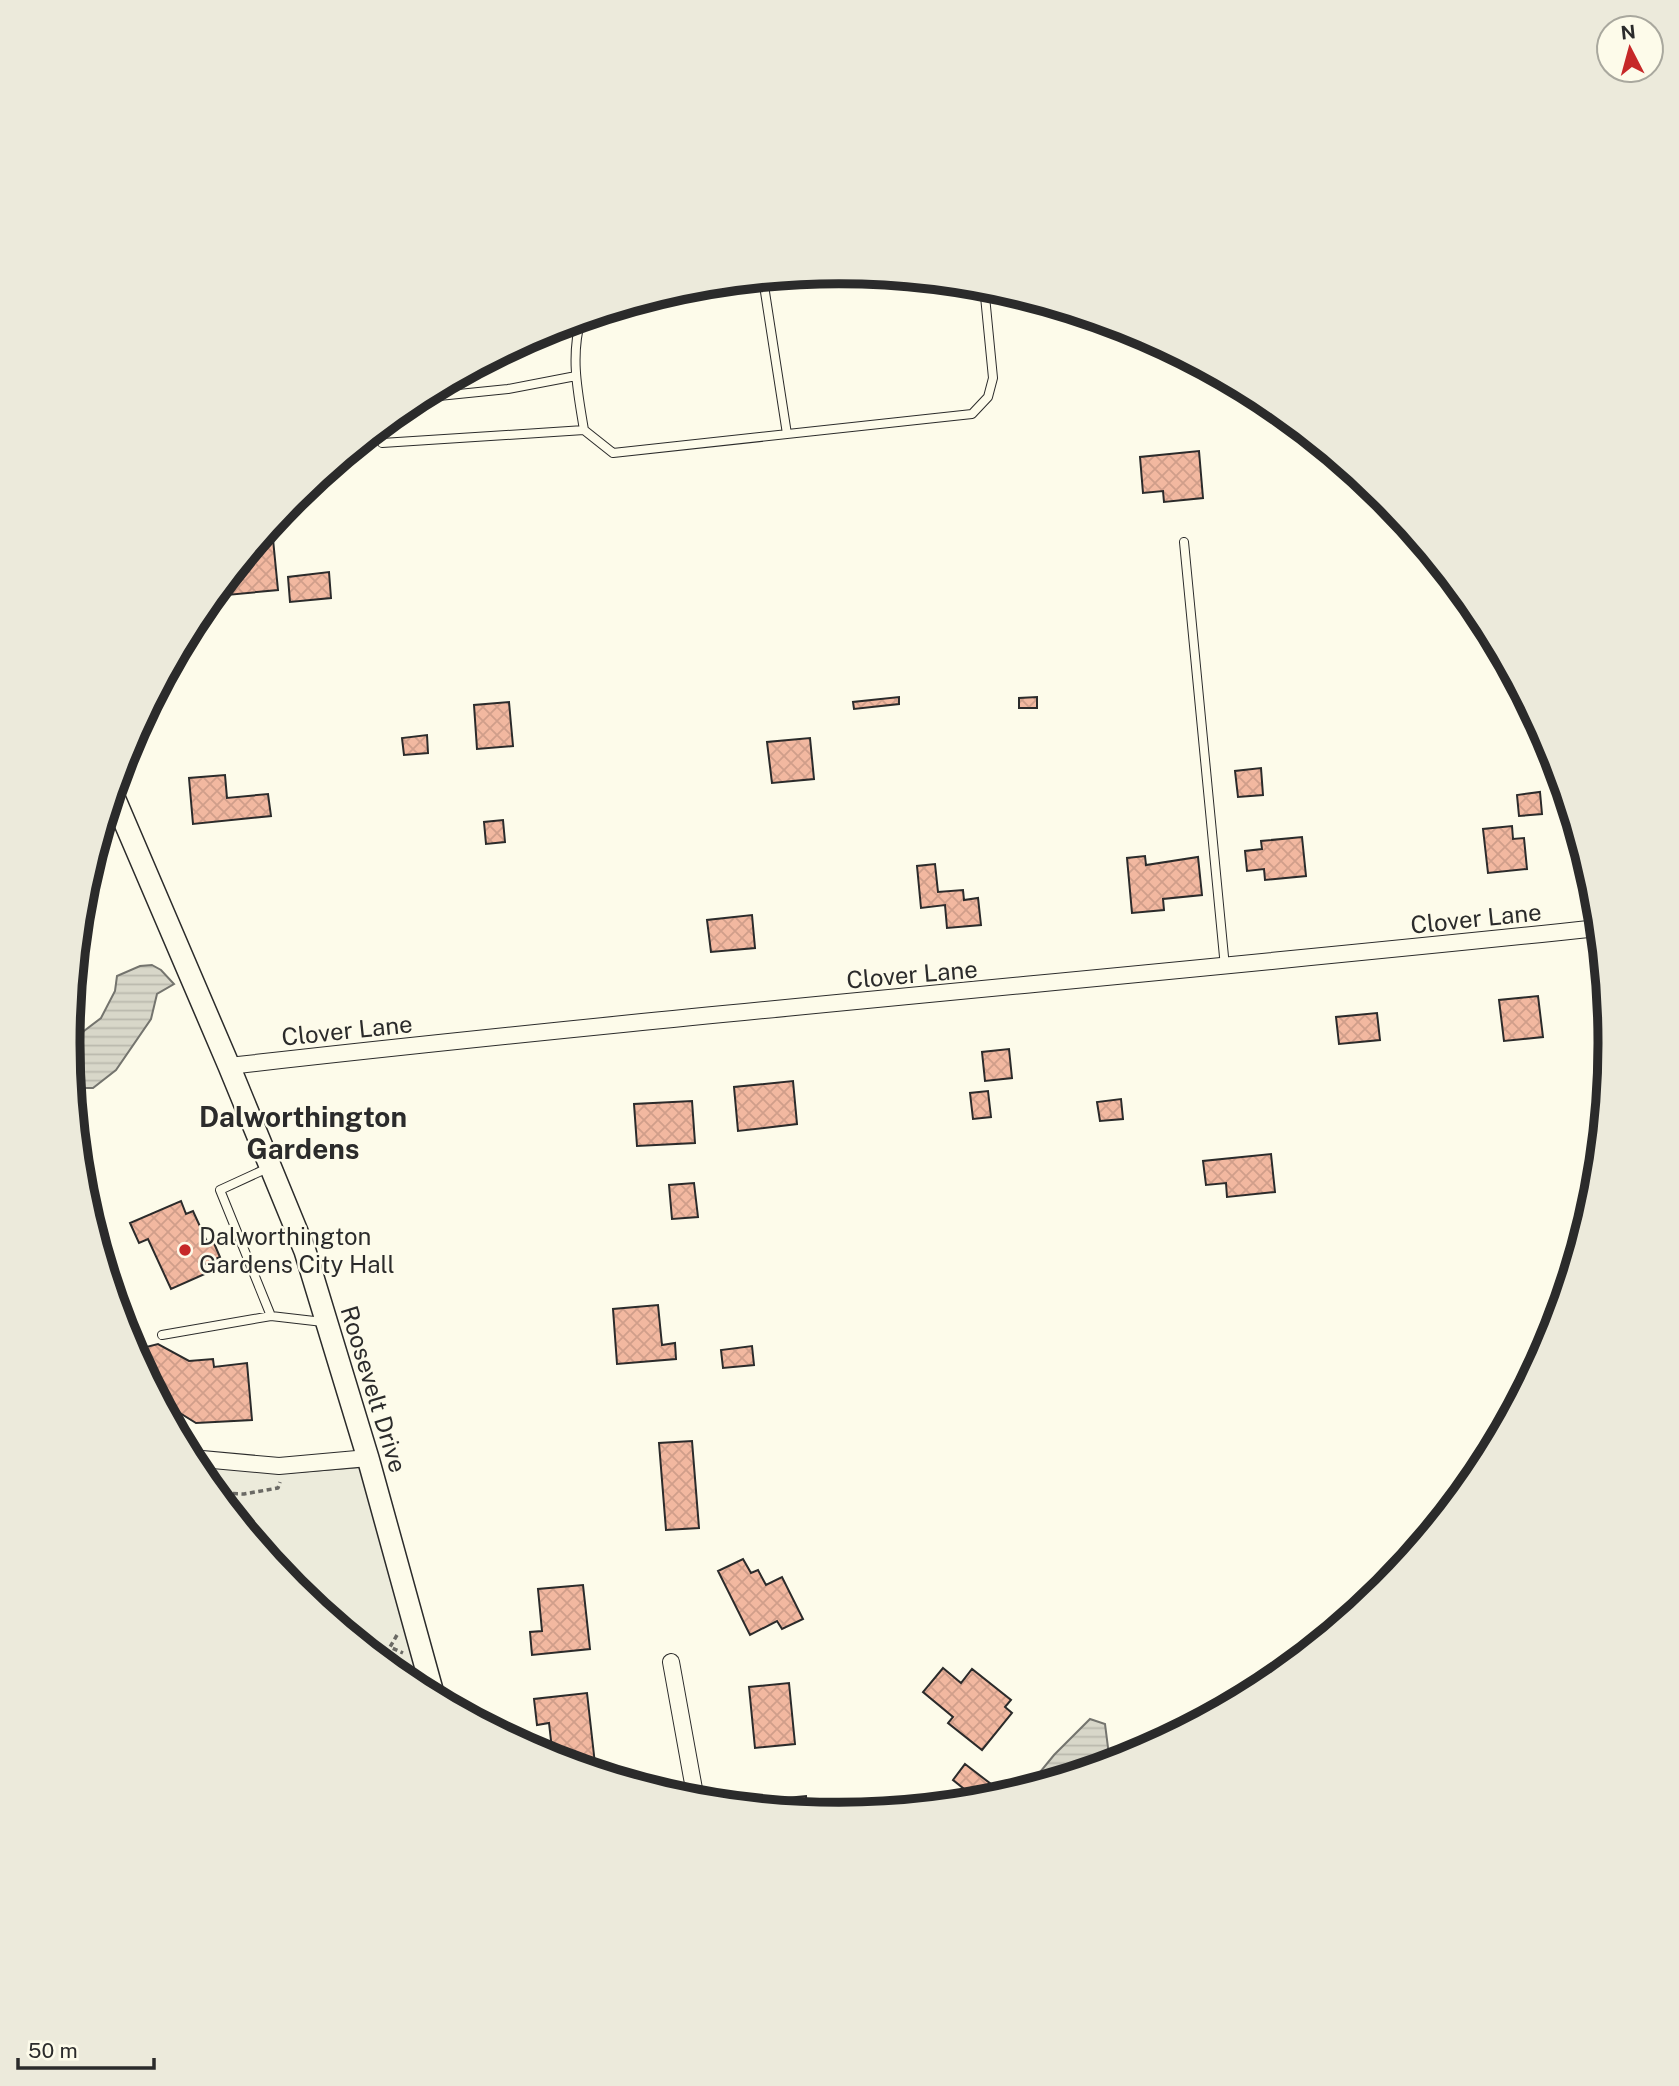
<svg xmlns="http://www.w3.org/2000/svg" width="1679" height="2086" viewBox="0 0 1679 2086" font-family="'Public Sans',sans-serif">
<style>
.green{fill:#ecebdb;stroke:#74746e;stroke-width:2}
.water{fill:url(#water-rules);stroke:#74746e;stroke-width:2}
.building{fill:url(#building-cross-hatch);stroke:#2b2b2b;stroke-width:2}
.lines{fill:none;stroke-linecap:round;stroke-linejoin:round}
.service-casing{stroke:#2b2b2b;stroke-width:10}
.minor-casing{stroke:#2b2b2b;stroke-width:18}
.tertiary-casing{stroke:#2b2b2b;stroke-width:24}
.path{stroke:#6a6964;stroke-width:3.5;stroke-dasharray:5 3.5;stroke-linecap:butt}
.service{stroke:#fdfbea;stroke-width:8}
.minor{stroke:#fdfbea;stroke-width:16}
.tertiary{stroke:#fdfbea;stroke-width:21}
.poi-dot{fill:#c62828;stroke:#fdfbea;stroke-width:2.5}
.labels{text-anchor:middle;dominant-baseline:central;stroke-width:5;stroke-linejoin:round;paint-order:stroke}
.street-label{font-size:24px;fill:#2b2b2b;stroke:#fdfbea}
.poi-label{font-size:24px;fill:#2b2b2b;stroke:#fdfbea;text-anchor:start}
.quarter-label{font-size:28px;font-weight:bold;fill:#2b2b2b;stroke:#fdfbea}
.rim{fill:none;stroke:#2b2b2b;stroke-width:9}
</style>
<defs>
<pattern id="water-rules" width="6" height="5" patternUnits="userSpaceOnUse" patternTransform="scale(1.75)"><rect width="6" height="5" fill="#d8d7c9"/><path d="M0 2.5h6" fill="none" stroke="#bab9ad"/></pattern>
<pattern id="building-cross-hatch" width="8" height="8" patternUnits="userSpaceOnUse" patternTransform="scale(1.75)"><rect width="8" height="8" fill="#f2b8a0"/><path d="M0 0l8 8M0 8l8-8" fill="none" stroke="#d09e8a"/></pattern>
</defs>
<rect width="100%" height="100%" fill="#fdfbea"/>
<path class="green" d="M195 1465 283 1473 363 1467 428 1693 411 1684 294 1588Z"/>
<path class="water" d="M152 965 161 970 174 984 157 994 151 1019 116 1070 93 1088H73L70 1051 84 1031 101 1018 115 991 117 976 140 966Z
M1090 1719 1105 1724 1110 1763 1027 1788 1054 1755Z"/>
<path class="building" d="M1199 451 1203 498 1164 502 1163 491 1143 493 1140 457Z
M268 529H272L278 590 227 595 226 581Z
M329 572 331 598 290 602 288 577Z
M899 697V704L854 709 853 702Z
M1037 697V708H1019V698Z
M509 702 513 746 477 749 474 705Z
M427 735 428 753 404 755 402 738Z
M810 738 814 779 772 783 767 742Z
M1261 768 1263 795 1238 797 1235 771Z
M225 775 227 798 268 794 271 816 193 824 189 778Z
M1540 792 1542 814 1519 816 1517 795Z
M503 820 505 842 486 844 484 822Z
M1512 826 1513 839 1524 838 1527 869 1488 873 1483 829Z
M1302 837 1306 876 1265 880 1264 869 1247 871 1245 851 1262 849 1261 841Z
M1145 856 1146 865 1198 857 1202 895 1163 899 1164 910 1132 913 1127 858Z
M935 864 938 892 963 890 964 900 978 898 981 925 947 928 945 905 921 908 917 866Z
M752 915 755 948 711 952 707 920Z
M1538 996 1543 1037 1504 1041 1499 1000Z
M1377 1013 1380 1040 1339 1044 1336 1017Z
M1009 1049 1012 1078 985 1081 982 1052Z
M793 1081 797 1124 738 1131 734 1087Z
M988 1091 991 1117 973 1119 970 1093Z
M1121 1099 1123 1119 1100 1121 1097 1102Z
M692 1101 695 1143 637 1146 634 1104Z
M1271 1154 1275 1192 1227 1197 1226 1183 1206 1185 1203 1161Z
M694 1183 698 1217 672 1219 669 1185Z
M181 1201 186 1214 193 1211 208 1244 213 1241 220 1257 203 1265 207 1273 171 1289 148 1239 139 1243 130 1223Z
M658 1305 662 1345 675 1343 676 1359 617 1364 613 1309Z
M143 1343V1355L146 1347 158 1344 189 1361 213 1359 214 1367 247 1363 252 1420 196 1423 167 1405 160 1400 130 1344Z
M752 1346 754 1365 723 1368 721 1350Z
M692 1441 699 1528 666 1530 659 1443Z
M743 1559 751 1573 758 1570 766 1585 782 1577 803 1619 782 1629 777 1621 750 1635 718 1571Z
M583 1585 590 1649 532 1655 530 1632 542 1631 538 1589Z
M943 1668 961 1683 972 1669 1011 1700 1005 1707 1012 1713 982 1750 948 1723 953 1717 923 1692Z
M789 1683 795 1744 755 1748 749 1687Z
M587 1693 595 1764 577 1765 553 1758 549 1723 537 1725 534 1699Z
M965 1764 991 1784 978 1800 953 1780Z
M806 1796 807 1811 765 1807V1800Z"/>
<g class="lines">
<g class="service-casing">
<path id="service" d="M763 279 787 434
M581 319C570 357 578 393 584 430
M419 398 508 389 576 376
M380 427 382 443 584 430 613 453 972 414 988 397 993 378 984 286
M1184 542 1225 967
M271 1316 323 1322
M162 1335 271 1316 220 1190 270 1167"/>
</g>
<g class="minor-casing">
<path id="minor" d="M229 1066C685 1014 1143 976 1599 928
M191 1458 279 1466 368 1458
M671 1662 696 1800"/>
</g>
<g class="tertiary-casing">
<path id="tertiary" d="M113 795 229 1066 305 1251 368 1458 434 1697"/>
</g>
<path class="path" d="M216 1493 244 1494 278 1488 280 1482
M397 1635 390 1647 403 1653"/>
<use href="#service" class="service"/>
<use href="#minor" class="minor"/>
<use href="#tertiary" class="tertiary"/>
</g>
<circle class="poi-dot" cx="185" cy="1250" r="7"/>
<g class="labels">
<g class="street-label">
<text transform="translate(1476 918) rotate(-6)">Clover Lane</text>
<text transform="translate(912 974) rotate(-5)">Clover Lane</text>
<text transform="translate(347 1030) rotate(-6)">Clover Lane</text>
<text transform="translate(374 1389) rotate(73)">Roosevelt Drive</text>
</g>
<g class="poi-label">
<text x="199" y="1236">Dalworthington<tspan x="199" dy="28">Gardens City Hall</tspan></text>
</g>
<g class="quarter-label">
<text x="303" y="1116">Dalworthington<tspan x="303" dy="32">Gardens</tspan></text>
</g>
</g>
<path d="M0 0H1679V2086H0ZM80 1043a759 759 0 1 1 1518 0a759 759 0 1 1-1518 0Z" fill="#eceadb" fill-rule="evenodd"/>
<path class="rim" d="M80 1043a759 759 0 1 1 1518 0a759 759 0 1 1-1518 0Z"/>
<g transform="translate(1630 49) rotate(354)"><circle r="33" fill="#fdfbea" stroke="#a9a89e" stroke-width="2"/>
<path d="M0-5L12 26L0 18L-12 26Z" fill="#c62828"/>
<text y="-10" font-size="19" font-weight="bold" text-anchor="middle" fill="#2b2b2b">N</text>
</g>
<path d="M18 2058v10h136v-10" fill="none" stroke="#2b2b2b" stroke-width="3.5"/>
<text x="28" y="2058" font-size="21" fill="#2b2b2b" stroke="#fdfbea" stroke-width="5" paint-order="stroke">50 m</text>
</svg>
